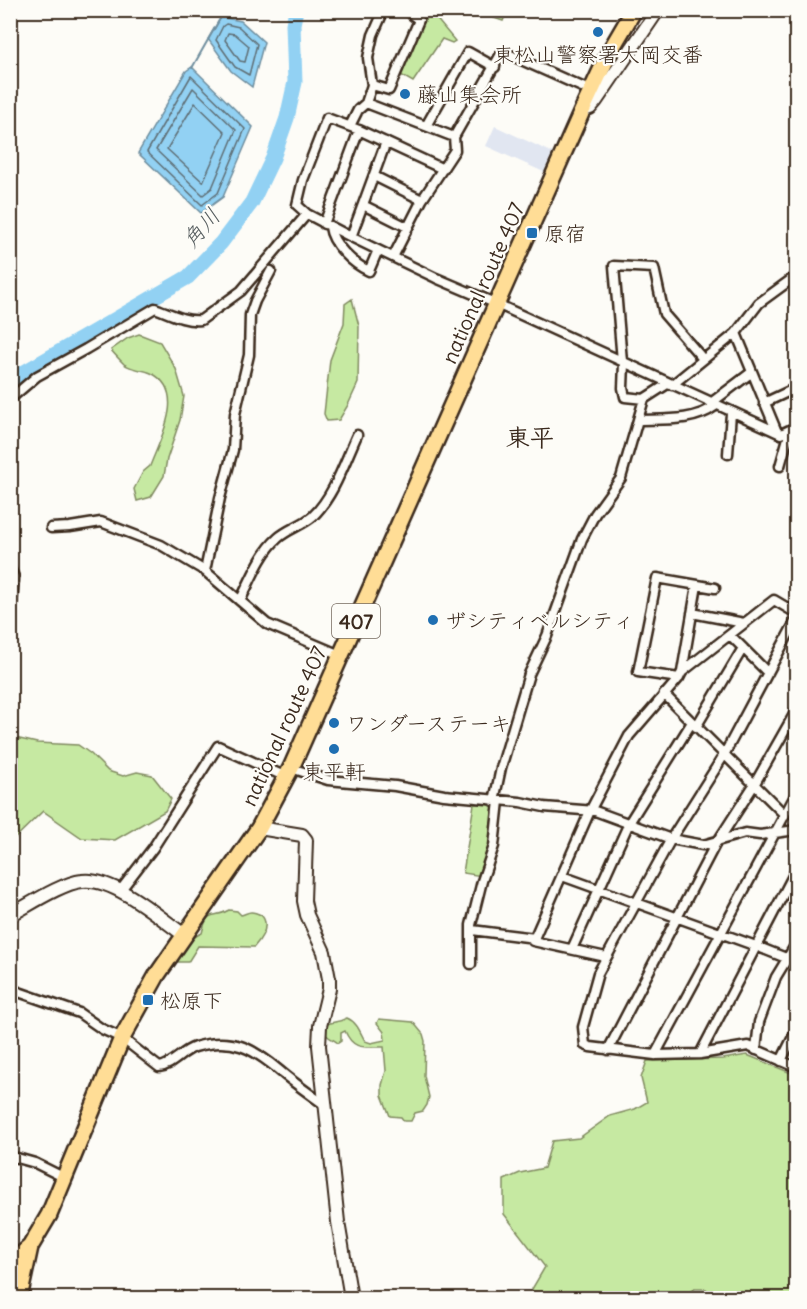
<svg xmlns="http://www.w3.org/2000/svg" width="807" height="1309" viewBox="0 0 807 1309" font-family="Delius,'Klee One',sans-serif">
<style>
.built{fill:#e1e6f1}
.green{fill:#c6e9a2;stroke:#808a60;stroke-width:1.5}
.water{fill:#92d1f3;stroke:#6f8e9e;stroke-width:1.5}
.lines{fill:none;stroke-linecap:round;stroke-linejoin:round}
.shore{stroke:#5e6d73;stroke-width:1.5}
.stream{stroke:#6f8e9e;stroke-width:2}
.river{stroke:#92d1f3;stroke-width:15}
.street-casing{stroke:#3b2a1e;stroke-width:13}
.secondary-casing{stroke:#3b2a1e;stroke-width:16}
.highway-casing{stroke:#3b2a1e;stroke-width:20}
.street{stroke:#fdfcf7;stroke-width:8}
.secondary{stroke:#fdfcf7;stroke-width:12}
.highway{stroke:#ffdd96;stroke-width:15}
.poi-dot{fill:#1f6fb2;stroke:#fdfcf7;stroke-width:2}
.labels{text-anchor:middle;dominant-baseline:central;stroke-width:4.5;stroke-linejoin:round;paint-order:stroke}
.shield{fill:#fdfcf7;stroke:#75695f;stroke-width:1.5}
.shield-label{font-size:20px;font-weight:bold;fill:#3b2a1e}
.poi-label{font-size:21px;fill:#3b2a1e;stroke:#fdfcf7;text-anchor:start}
.street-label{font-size:21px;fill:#3b2a1e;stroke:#fdfcf7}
.water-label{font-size:22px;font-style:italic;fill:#555c5e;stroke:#fdfcf7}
.quarter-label{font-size:24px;font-weight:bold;fill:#3b2a1e;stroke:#fdfcf7}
</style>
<rect width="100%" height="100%" fill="#fdfcf7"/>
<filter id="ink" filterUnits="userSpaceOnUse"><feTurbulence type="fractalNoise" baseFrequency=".0167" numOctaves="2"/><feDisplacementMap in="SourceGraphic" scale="12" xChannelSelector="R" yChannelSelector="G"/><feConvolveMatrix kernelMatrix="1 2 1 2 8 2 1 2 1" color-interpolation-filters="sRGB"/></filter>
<g filter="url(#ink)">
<path class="built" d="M495 126 555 154 546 173 486 146Z"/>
<path class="green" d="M412 11H430L455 41 452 43 442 39 413 82 399 74 422 19Z
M485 11H507L503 21 488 16Z
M352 299 359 326 358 383 348 405 339 420 327 421 324 414 330 360 344 323 345 304Z
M139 334 160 342 176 369 184 396 180 420 167 459 164 476 151 497 137 501 134 489 143 472 150 466C160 439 188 391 151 373 143 369 132 370 124 364 120 360 115 355 111 350L128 338Z
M11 737 37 743 78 745 91 754 108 771 123 776 137 772 152 775 171 799 165 811 115 840 82 838 43 811 11 842Z
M474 804 494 805 489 847 482 876 463 873Z
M229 910 237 911 241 915C245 914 248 912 251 912 255 912 259 914 261 915 271 925 261 939 254 947L198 946 188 962H178L177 959C184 948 190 938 202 933 208 907 213 920 229 910Z
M347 1018C357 1022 360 1032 365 1041L371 1043 385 1040 384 1032 377 1023 379 1019 413 1022 423 1034 425 1041 424 1076 429 1097 427 1105 423 1111 415 1113 411 1121H404L401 1117 390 1116 382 1095V1085L386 1071 384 1047C366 1046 354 1052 345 1031L341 1033V1041L338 1043C330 1037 322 1036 325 1025 333 1021 338 1023 347 1018Z
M747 1055 796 1075V1298H714L706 1289H694L680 1298H535L532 1289 545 1267 504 1214V1180L520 1173 544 1168 552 1141 579 1138 610 1116 635 1109 647 1102 641 1078 647 1061 723 1059Z"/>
<path class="water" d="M221 17 241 21 264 42 252 87 231 71 208 39Z
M192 67 253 127 223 197 201 213 138 153 186 71Z"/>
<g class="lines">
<path class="shore" d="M226 24 239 27 257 44 249 75 235 67 216 40 223 26Z
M228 33 235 34 249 46 245 62 240 61 225 40Z
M191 76 245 129 218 193 202 205 147 152Z
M193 88 236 130 212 188 203 195 156 150Z
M195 103 225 132 203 182 167 149Z"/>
<path class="stream" d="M192 68 225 10"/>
<path class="river" d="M10 384 21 374 188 277 221 243 252 202 273 158 287 118 295 82 293 24 296 10"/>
<g class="street-casing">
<path id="street" d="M372 85 389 90 419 20 406 10
M366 103 454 137
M350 126 358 110 366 103 372 85 368 58 373 35 384 10
M426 126 468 52 495 67
M443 169 359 130 327 118 303 180 297 205 307 214 351 237 436 278 497 304 781 434 796 427
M374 176 422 200
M363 205 407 227
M324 224 359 130
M330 227C332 244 353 264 369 271L378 250
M351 237 386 142
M393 257 422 200 455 150 454 137 501 54H508L591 91
M736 333 777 432
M622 361 614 266 654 268 664 314 703 359
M624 363 623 388 625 397 644 399
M672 385 736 333 759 303 796 276
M10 399 37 376 86 349 155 308C169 313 185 322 201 320L241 291 307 214
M711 403 752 372
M764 403 796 388
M638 420C663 419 694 422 715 406
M728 454 731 413
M780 466 788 438
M51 528 70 527 101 522 161 545 205 571 267 624 340 655
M10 568 14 577 10 637
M205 571 220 498 233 450 235 414 249 355 250 315 255 301 271 271
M240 601C251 580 260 554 278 538 288 529 303 525 313 516 334 496 345 461 357 435
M692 613 744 623
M796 620 724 755 671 839 598 973 583 1027 585 1045 590 1047 655 1055 700 1054 748 1046 796 1067
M730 635 768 673
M682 672 697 585
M679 678 638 672 657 578 715 588
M664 694 785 815
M696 727 743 648
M291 768 328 780 395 786 444 795 520 802 544 807 595 811 671 839 703 845 745 833 760 835 796 830
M494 801 501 768 529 674 547 636 582 539 595 514 621 478 644 399 669 383
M718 841 754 785 796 711
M562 876 756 946 796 962
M120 891 153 848 218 746 286 777
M472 930 535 938
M572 949 629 823 692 722
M606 957 533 941 590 811 629 736 679 678 682 672 774 600 796 613
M471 964V925L482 881 494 846 499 801
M10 989 79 1013 102 1029 122 1038 159 1067C172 1066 182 1051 195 1047 232 1036 253 1048 280 1071 294 1083 310 1094 325 1105
M608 1050 717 841
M756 1050 759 1022 776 977 796 944
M700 1054 796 870
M655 1055 796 794
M781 1061 796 1031
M10 1156 35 1163 65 1178"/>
</g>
<g class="secondary-casing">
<path id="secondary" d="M582 111 590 108 596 101 658 10
M259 828 302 835 306 840 304 901 307 915 324 952 329 979V989L320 1026 319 1046 338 1222 351 1298
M10 915C29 905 62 883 82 881 114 877 159 917 184 935"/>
</g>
<g class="highway-casing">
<path id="highway" d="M10 1264 30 1247
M19 1298 30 1247 49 1215 122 1038 157 975 259 828 291 768 582 111 610 51 634 10"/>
</g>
<use href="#street" class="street"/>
<use href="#secondary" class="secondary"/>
<use href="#highway" class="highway"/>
</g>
</g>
<g class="poi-dot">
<circle cx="598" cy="32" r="6"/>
<circle cx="405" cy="94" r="6"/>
<rect x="526" y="227" width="12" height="12" rx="3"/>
<circle cx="433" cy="620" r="6"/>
<circle cx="334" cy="723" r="6"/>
<circle cx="334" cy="749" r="6"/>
<rect x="142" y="994" width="12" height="12" rx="3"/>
</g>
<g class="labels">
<rect class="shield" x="332" y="604" width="48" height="34" rx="4.5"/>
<g class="shield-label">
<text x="356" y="621">407</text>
</g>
<g class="poi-label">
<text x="598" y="54" text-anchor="middle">東松山警察署大岡交番</text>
<text x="417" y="94">藤山集会所</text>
<text x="544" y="233">原宿</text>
<text x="445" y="620">ザシティベルシティ</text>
<text x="346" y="723">ワンダーステーキ</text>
<text x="334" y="771" text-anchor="middle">東平軒</text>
<text x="160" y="1000">松原下</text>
</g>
<g class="street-label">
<text transform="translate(483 283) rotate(-66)">national route 407</text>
<text transform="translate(284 726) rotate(-65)">national route 407</text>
</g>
<g class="water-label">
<text transform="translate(201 228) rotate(-49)">角川</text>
</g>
<g class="quarter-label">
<text x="530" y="437">東平</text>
</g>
</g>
<rect width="807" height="1309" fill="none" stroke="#fdfcf7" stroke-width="36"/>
<rect x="18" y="18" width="771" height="1273" fill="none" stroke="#3b2a1e" stroke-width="2" filter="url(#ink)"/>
</svg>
